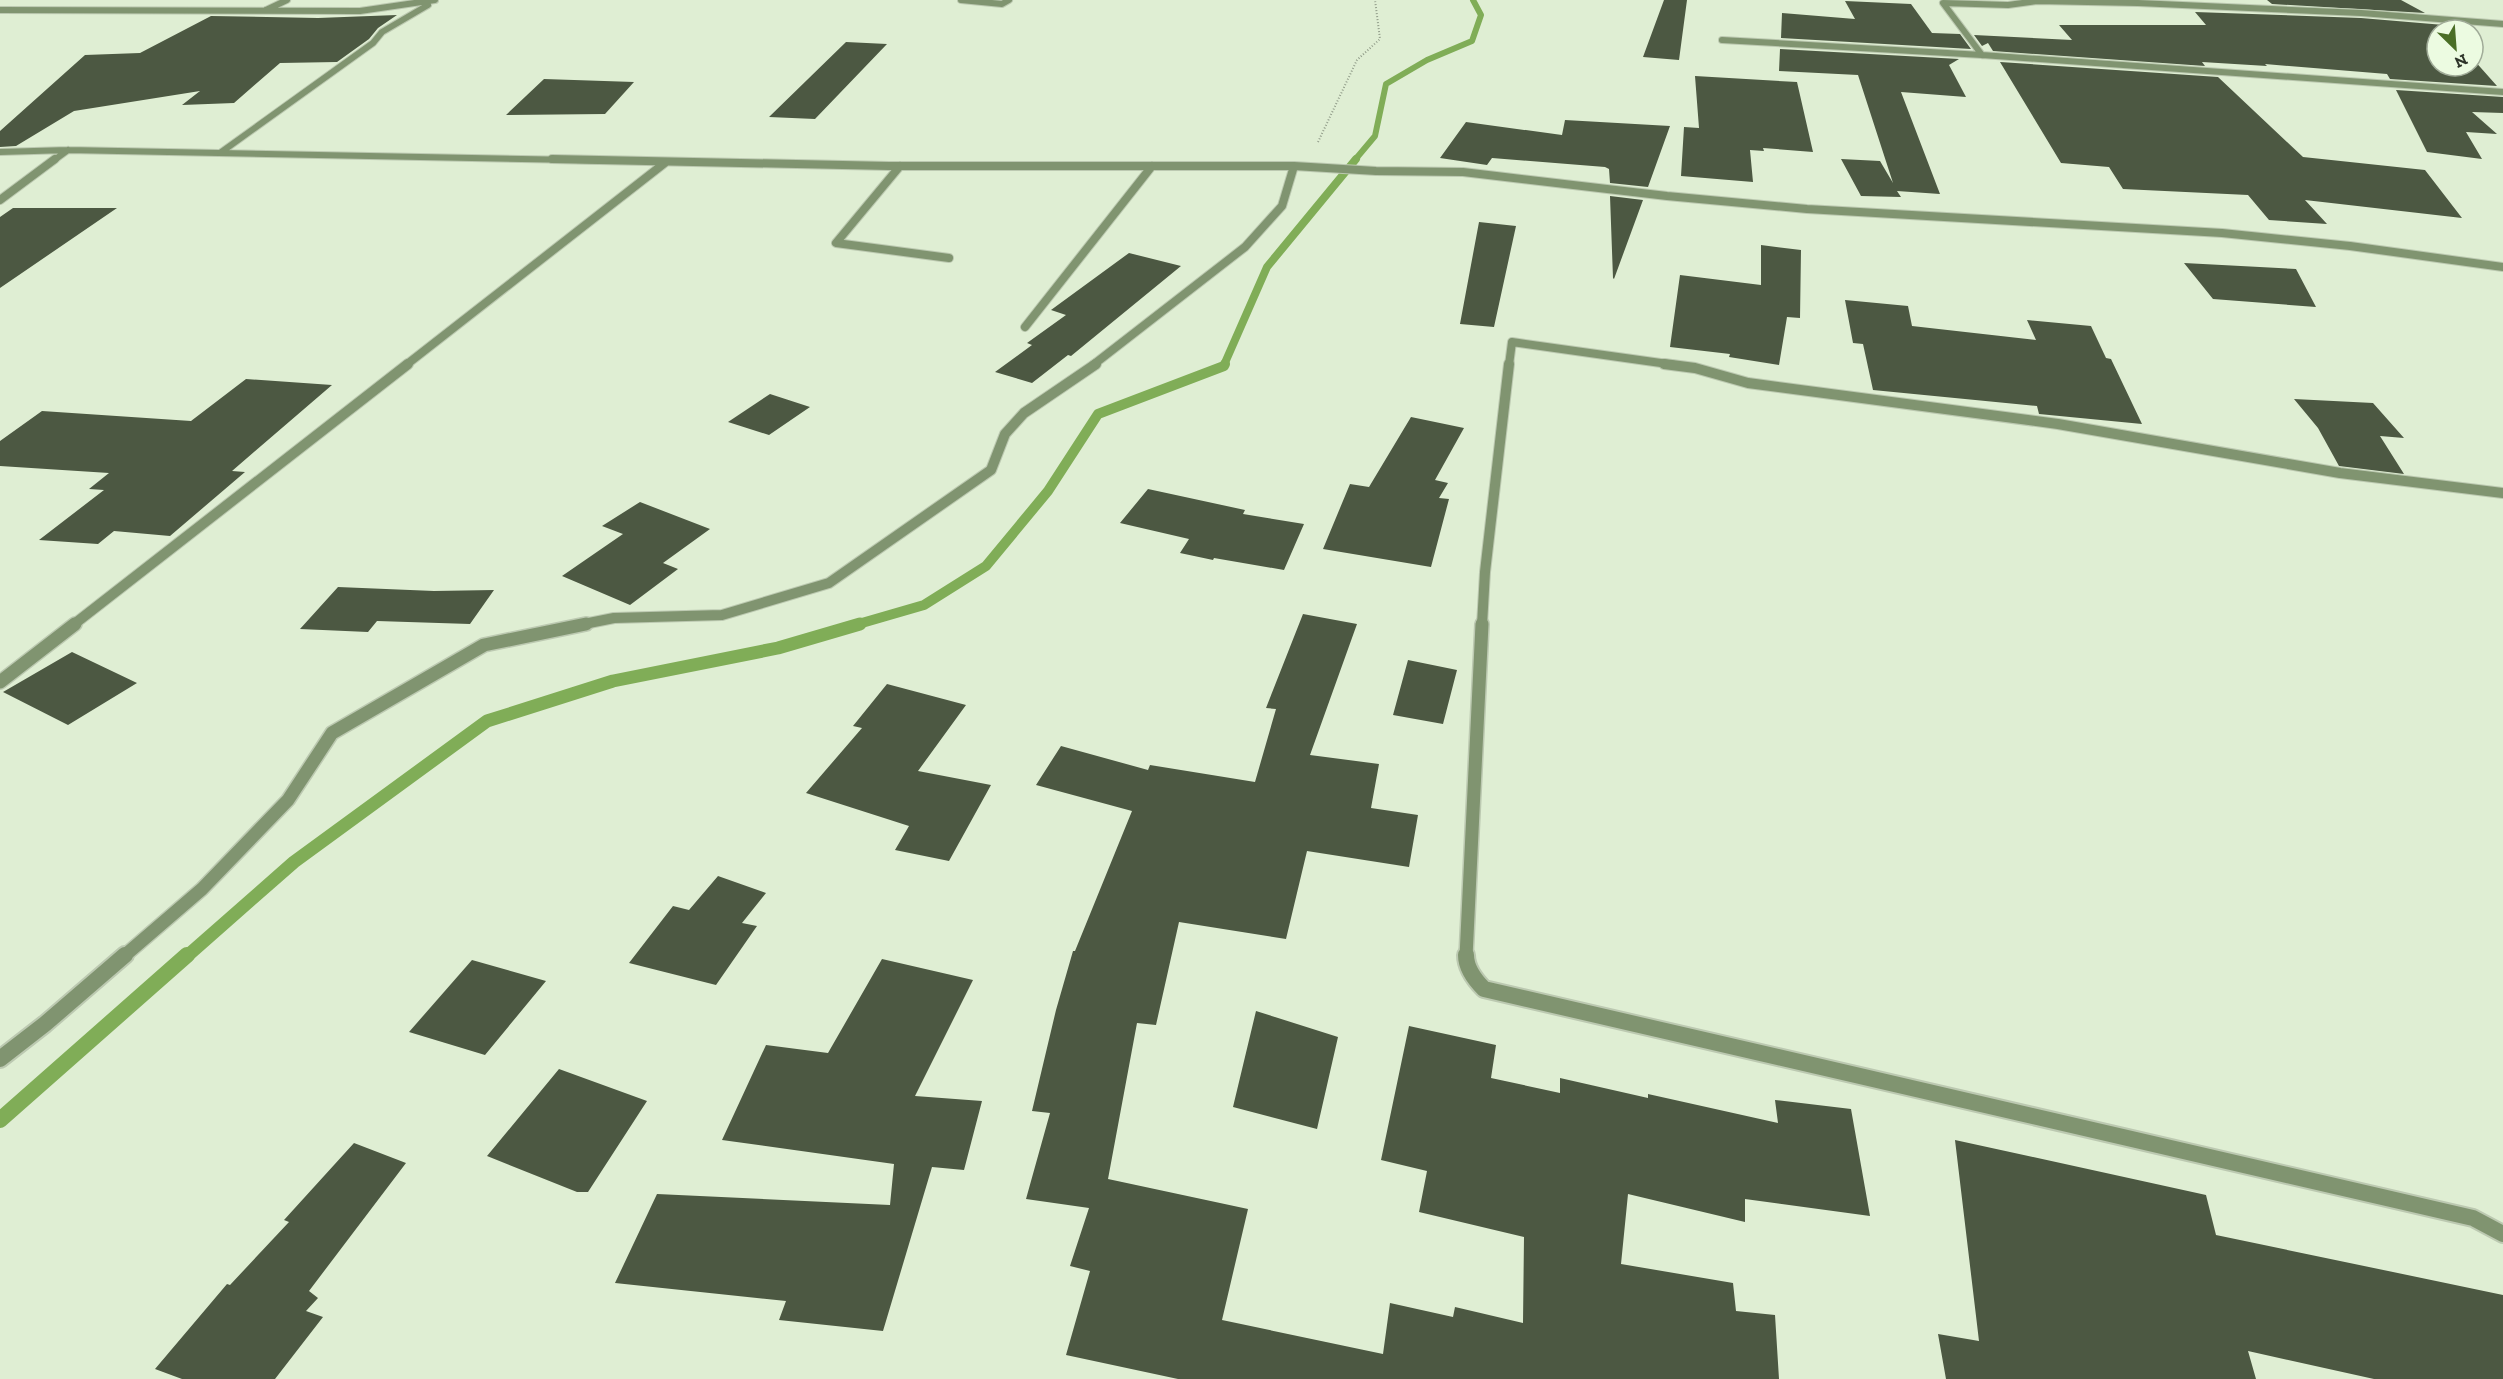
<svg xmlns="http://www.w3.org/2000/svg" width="2503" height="1379" viewBox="0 0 2503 1379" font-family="'Zilla Slab',serif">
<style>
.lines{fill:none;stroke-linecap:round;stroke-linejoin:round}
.stream-far4{stroke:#80ad57;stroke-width:6}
.stream-far3{stroke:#80ad57;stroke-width:8}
.stream-far2{stroke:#80ad57;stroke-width:10}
.stream-far1{stroke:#80ad57;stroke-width:13}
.stream{stroke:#80ad57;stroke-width:16}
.building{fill:#4c5842}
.street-far4-casing{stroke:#bcc9b1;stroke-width:8}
.street-far3-casing{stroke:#bcc9b1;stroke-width:10}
.street-far2-casing{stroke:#bcc9b1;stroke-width:12}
.street-far1-casing{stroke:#bcc9b1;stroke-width:16}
.street-casing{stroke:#bcc9b1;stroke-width:20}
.path{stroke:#919c89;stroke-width:2;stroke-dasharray:1 2;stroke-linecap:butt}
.street-far4{stroke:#809470;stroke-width:6}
.street-far3{stroke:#809470;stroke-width:8}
.street-far2{stroke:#809470;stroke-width:10}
.street-far1{stroke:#809470;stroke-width:13}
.street{stroke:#809470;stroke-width:16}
</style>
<rect width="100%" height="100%" fill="#dfeed3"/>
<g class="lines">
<path class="stream-far4" d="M1354 161 1375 136 1386 84 1427 60 1472 41 1481 15 1473 0"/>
<path class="stream-far3" d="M1224 365 1267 267 1356 159"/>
<path class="stream-far2" d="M855 625 924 605 986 566 1048 491 1098 414 1224 366 1225 364"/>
<path class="stream-far1" d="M186 957 294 862 487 721 613 681 778 648 860 624"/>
<path class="stream" d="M0 1120 187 955"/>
</g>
<path class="building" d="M1664 0H1687L1679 60 1643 57Z
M2267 0H2401L2425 13 2272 4Z
M1845 1 1911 4 1932 33 1960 34 1971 49 1781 38 1782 13 1855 19Z
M2195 12 2361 18 2444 25 2449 30H2437V66H2473V59L2497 86 2390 79 2387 74 2265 64 2267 66 2202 62 2205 66 1993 51 1988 43 1982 46 1974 35 2072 40 2059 25H2206Z
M397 15 378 28 369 39 337 62 280 63 234 103 182 105 200 91 74 111 16 146 0 147V131L85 55 140 53 211 16 318 18Z
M846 42 887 44 815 119 769 117Z
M1780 49 1959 59 1949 65 1966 97 1901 92 1940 194 1897 191 1901 197 1861 196 1841 159 1880 161 1893 183 1858 75 1779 71Z
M2000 62 2218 77 2303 157 2425 170 2462 218 2305 200 2327 224 2269 220 2248 195 2123 189 2109 167 2061 163Z
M1695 76 1797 82 1813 152 1763 148 1764 151 1750 150 1753 182 1681 176 1684 127 1699 128Z
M544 79 634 82 605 114 506 115Z
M2396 90 2503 97V113L2472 112 2497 134 2466 132 2482 159 2427 152Z
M1565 120 1670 126 1648 187 1610 183 1609 169 1605 167 1492 158 1487 165 1440 158 1466 122 1562 135Z
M1610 196 1643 200 1614 279 1613 278Z
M13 208H117L0 288V217Z
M1479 222 1516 226 1494 327 1460 324Z
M1761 245 1801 250 1800 318 1787 317 1779 365 1729 357 1730 354 1670 347 1680 275 1761 285Z
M1129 253 1181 266 1071 356 1068 355 1032 383 995 372 1032 345 1027 343 1066 315 1051 310Z
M2184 263 2296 269 2316 307 2213 299Z
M1845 300 1908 306 1912 326 2036 340 2027 320 2091 326 2106 358 2111 359 2142 424 2039 414 2037 406 1873 390 1863 344 1853 343Z
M246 379 332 385 232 471 245 472 170 536 114 531 98 544 39 540 104 490 89 489 109 473 0 466V441L42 411 191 421Z
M770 394 810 407 769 435 728 422Z
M2294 399 2373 403 2404 438 2380 436 2404 474 2339 466 2318 428Z
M1411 417 1464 428 1435 480 1448 483 1439 498 1449 499 1431 567 1323 549 1350 484 1369 487Z
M1148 489 1245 510 1243 514 1304 524 1284 570 1214 558 1213 560 1180 553 1189 539 1120 523Z
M640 502 710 529 663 563 678 569 630 605 562 576 623 534 602 526Z
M338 587 434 591 494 590 470 624 377 621 368 632 300 629Z
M1303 614 1357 624 1310 755 1379 764 1371 808 1418 815 1409 867 1307 851 1286 939 1179 922 1156 1025 1137 1023 1108 1179 1248 1209 1222 1320 1383 1354 1390 1303 1453 1317 1455 1307 1523 1323 1524 1237 1419 1212 1427 1171 1381 1160 1409 1026 1496 1045 1491 1078 1560 1093V1078L1648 1098V1094L1778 1123 1775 1100 1851 1109 1870 1216 1745 1199V1222L1628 1194 1621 1264 1733 1283 1736 1311 1775 1315 1779 1379H1178L1066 1355 1090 1271 1070 1266 1089 1208 1026 1199 1050 1113 1032 1111 1056 1010 1073 951H1075L1132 811 1036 785 1061 746 1148 770 1150 765 1255 782 1276 709 1266 708Z
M72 652 137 683 68 725 3 692Z
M1408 660 1457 670 1443 724 1393 715Z
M887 684 966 705 918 771 991 785 949 861 895 850 909 826 806 793 862 728 853 726Z
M718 876 766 893 742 923 757 926 716 985 629 963 673 906 689 910Z
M882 959 973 980 915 1096 982 1101 964 1170 932 1167 883 1331 779 1320 786 1301 615 1283 657 1194 890 1205 894 1164 722 1140 766 1045 828 1053Z
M472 960 546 981 485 1055 409 1032Z
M1256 1011 1338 1037 1317 1129 1233 1107Z
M559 1069 647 1101 588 1192H577L487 1156Z
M1955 1140 2206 1195 2216 1235 2503 1295V1379H2374L2248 1351 2256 1379H1946L1938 1334 1979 1341Z
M354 1143 406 1163 309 1291 318 1298 306 1311 323 1317 275 1379H182L155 1369 227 1284 230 1285 289 1222 284 1220Z"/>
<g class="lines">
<g class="street-far4-casing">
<path id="street-far4" d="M961 0 1002 4 1009 0
M0 10 360 11 435 0
M266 10 287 0
M1722 40 1982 55 2503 92
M1982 55 1943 3 2008 5 2037 1 2138 3 2361 13 2503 24
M0 152 68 150 629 161
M220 153 373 43 382 32 428 5
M53 161 68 150"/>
</g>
<g class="street-far3-casing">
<path id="street-far3" d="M552 159 889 166H1294
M900 166 836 243 949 258
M0 200 55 159
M1025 327 1152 166
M406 365 666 162
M1093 365 1245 247 1282 206 1294 166 1376 171 1463 172 1667 196 1807 209 2222 233 2350 246 2503 267
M1509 365 1512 342 1675 365"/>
</g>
<g class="street-far2-casing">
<path id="street-far2" d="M1664 364 1695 368 1748 383 2058 424 2340 473 2503 493
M73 625 408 364
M579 625 614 618 722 615 829 583 991 470 1005 434 1024 413 1096 364
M1482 625 1485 572 1509 364"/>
</g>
<g class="street-far1-casing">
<path id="street-far1" d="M0 682 75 624
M123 957 202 889 288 800 332 733 484 645 586 624
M1466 957 1482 624"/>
</g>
<g class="street-casing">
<path id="street" d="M1466 955C1466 969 1475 980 1484 989L2473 1218 2503 1234
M0 1059 45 1024 125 955"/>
</g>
<path class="path" d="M1318 142 1357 60 1380 39 1375 0"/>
<use href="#street-far4" class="street-far4"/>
<use href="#street-far3" class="street-far3"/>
<use href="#street-far2" class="street-far2"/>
<use href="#street-far1" class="street-far1"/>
<use href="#street" class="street"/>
</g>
<g transform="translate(2455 48) rotate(155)"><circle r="28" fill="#ecfbe1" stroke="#a0ab98" stroke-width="1.5"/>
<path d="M0-4.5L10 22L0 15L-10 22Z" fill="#4a6e26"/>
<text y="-9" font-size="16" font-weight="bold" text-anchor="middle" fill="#2e342a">N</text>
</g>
</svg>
